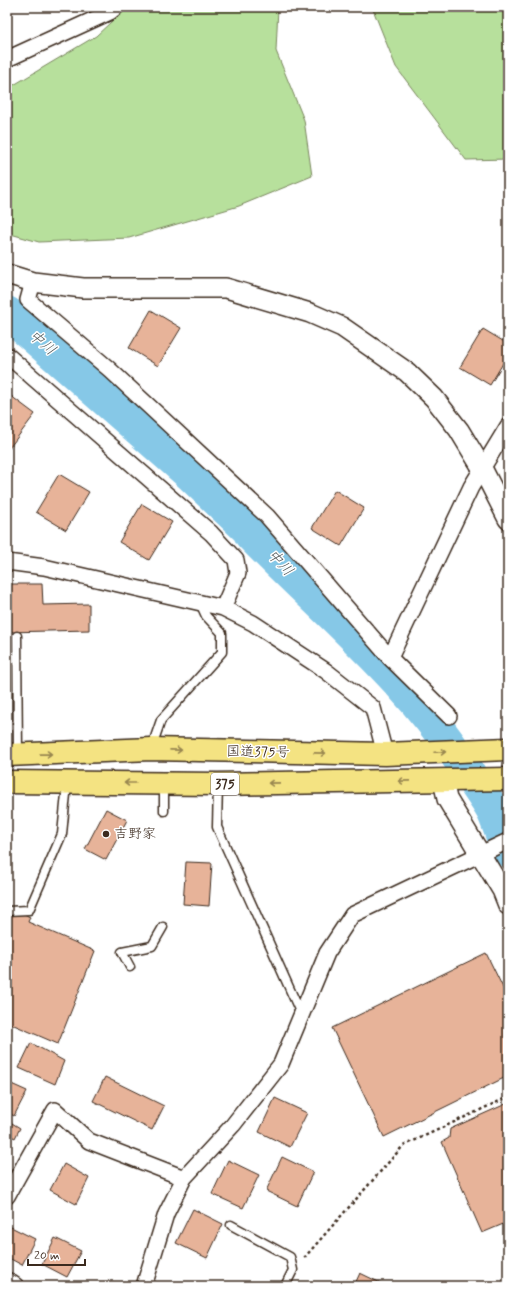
<svg xmlns="http://www.w3.org/2000/svg" width="515" height="1293" viewBox="0 0 515 1293" font-family="Mynerve,'Klee One',sans-serif">
<style>
.green{fill:#b7e09c;stroke:#79855d}
.lines{fill:none;stroke-linecap:round;stroke-linejoin:round}
.river{stroke:#86c8e7;stroke-width:34}
.building{fill:#e7b399;stroke:#3b2a1e}
.service-casing{stroke:#3b2a1e;stroke-width:11}
.minor-casing{stroke:#3b2a1e;stroke-width:18}
.tertiary-casing{stroke:#3b2a1e;stroke-width:22}
.trunk-casing{stroke:#3b2a1e;stroke-width:25}
.path{stroke:#3b2a1e;stroke-width:2.5;stroke-dasharray:3 3;stroke-linecap:butt}
.service{stroke:#fff;stroke-width:8}
.minor{stroke:#fff;stroke-width:15}
.tertiary{stroke:#fff;stroke-width:19}
.trunk{stroke:#f4e382;stroke-width:22}
.oneway{stroke:#988650}
.poi-dot{fill:#3b2a1e;stroke:#fff;stroke-width:1.5}
.labels{text-anchor:middle;dominant-baseline:central;stroke-width:3;stroke-linejoin:round;paint-order:stroke}
.shield{fill:#fff;stroke:#766a62;stroke-width:1}
.shield-label{font-size:13px;font-weight:bold;fill:#3b2a1e}
.street-label{font-size:14px;fill:#3b2a1e;stroke:#fff}
.poi-label{font-size:14px;fill:#3b2a1e;stroke:#fff;text-anchor:start}
.water-label{font-size:15px;font-style:italic;fill:#52595a;stroke:#fff}
</style>
<rect width="100%" height="100%" fill="#fff"/>
<filter id="ink" filterUnits="userSpaceOnUse"><feTurbulence type="fractalNoise" baseFrequency=".025" numOctaves="2"/><feDisplacementMap in="SourceGraphic" scale="8" xChannelSelector="R" yChannelSelector="G"/><feConvolveMatrix kernelMatrix="1 2 1 2 8 2 1 2 1" color-interpolation-filters="sRGB"/></filter>
<g filter="url(#ink)">
<path class="green" d="M127 7H278L276 51 304 120 312 176 239 206 129 238 39 242 7 233V89L96 36Z
M372 7H508V159L466 160 396 67Z"/>
<g class="lines">
<path class="river" d="M7 313 190 474 249 530 251 535C327 613 414 683 471 777 479 789 488 801 494 813 499 825 503 838 508 850"/>
</g>
<path class="building" d="M151 310 181 328 158 366 129 348Z
M483 329 508 344V355L490 385 460 367Z
M7 393 35 414 7 451Z
M59 474 89 492 66 530 36 512Z
M335 490 364 508 341 546 312 528Z
M142 504 172 522 149 560 119 542Z
M7 584H42L43 605 89 604V630L7 632Z
M106 809 127 820 106 860 85 849Z
M186 862 212 863 209 906 183 904Z
M7 906 30 917 28 922 95 951 58 1044 7 1022Z
M486 953 508 998V1076L384 1137 332 1028Z
M31 1043 64 1061 55 1084 19 1068Z
M105 1077 164 1106 152 1130 93 1101Z
M7 1082 27 1091 14 1116 7 1112Z
M275 1098 307 1113 290 1147 259 1132Z
M508 1103V1222L482 1233 442 1142 449 1138 450 1129Z
M7 1120 20 1128 15 1138 7 1134Z
M282 1157 313 1172 297 1206 266 1191Z
M228 1160 259 1175 243 1208 212 1194Z
M64 1164 89 1178 76 1204 50 1190Z
M193 1209 223 1224 207 1258 176 1243Z
M9 1226 35 1239 22 1265 7 1257V1230Z
M55 1238 81 1251 67 1277 42 1264Z
M360 1273 387 1286H354Z"/>
<g class="lines">
<g class="service-casing">
<path id="service" d="M17 636 18 754
M151 749 161 720 222 652V633L206 616 200 603
M164 784V811
M218 784 217 827 301 1014
M7 911 29 910 62 834 67 784
M130 967 122 952 152 946 163 927
M231 1225 290 1257 293 1270 285 1286"/>
</g>
<g class="minor-casing">
<path id="minor" d="M7 59 110 12 116 7
M33 282 28 300 109 369 267 516 390 658 449 716
M7 355 211 533 236 560 238 573 223 608
M7 562 44 567 223 608 253 623 326 671 373 708 385 754
M390 658 471 487 508 426
M7 1196 55 1110 89 1141 184 1178
M7 1280 16 1286
M144 1286 166 1214 184 1178 233 1125 281 1064 327 953 352 915 508 841"/>
</g>
<g class="tertiary-casing">
<path id="tertiary" d="M7 274 33 282 83 288H226L310 313 342 327 407 372 434 398 459 430 482 468 508 519
M443 780 447 799 502 890 508 905"/>
</g>
<g class="trunk-casing">
<path id="trunk" d="M7 755 151 749 385 754 508 749
M7 782 218 784 508 779"/>
</g>
<path class="path" d="M304 1258 403 1146 508 1097"/>
<use href="#service" class="service"/>
<use href="#minor" class="minor"/>
<use href="#tertiary" class="tertiary"/>
<use href="#trunk" class="trunk"/>
</g>
<defs><path id="oneway-shaft" d="M-6 0H5M1.5-3L5.5 0L1.5 3" fill="none" stroke-width="1.6" stroke-linecap="round" stroke-linejoin="round"/></defs>
<g class="oneway">
<use href="#oneway-shaft" transform="translate(176 750) rotate(1)"/>
<use href="#oneway-shaft" transform="translate(440 752) rotate(-2)"/>
<use href="#oneway-shaft" transform="translate(320 753) rotate(1)"/>
<use href="#oneway-shaft" transform="translate(46 754) rotate(-1)"/>
<use href="#oneway-shaft" transform="translate(404 781) rotate(179)"/>
<use href="#oneway-shaft" transform="translate(130 783) rotate(-180)"/>
<use href="#oneway-shaft" transform="translate(274 783) rotate(179)"/>
</g>
</g>
<circle class="poi-dot" cx="106" cy="834" r="4"/>
<g class="labels">
<rect class="shield" x="211" y="773" width="28" height="22" rx="3"/>
<g class="shield-label">
<text x="225" y="784">375</text>
</g>
<g class="street-label">
<text transform="translate(258 752) rotate(1)">国道375号</text>
</g>
<g class="poi-label">
<text x="114" y="834">吉野家</text>
</g>
<g class="water-label">
<text transform="translate(42 343) rotate(41)">中川</text>
<text transform="translate(280 563) rotate(47)">中川</text>
</g>
</g>
<rect width="515" height="1293" fill="none" stroke="#fff" stroke-width="24"/>
<rect x="12" y="12" width="491" height="1269" fill="none" stroke="#3b2a1e" stroke-width="1.5" filter="url(#ink)"/>
<path d="M28 1259v6h57v-6" fill="none" stroke="#3b2a1e" stroke-width="2"/>
<text x="34" y="1259" font-size="12" fill="#3b2a1e" stroke="#ffffff" stroke-width="3" paint-order="stroke">20 m</text>
</svg>
